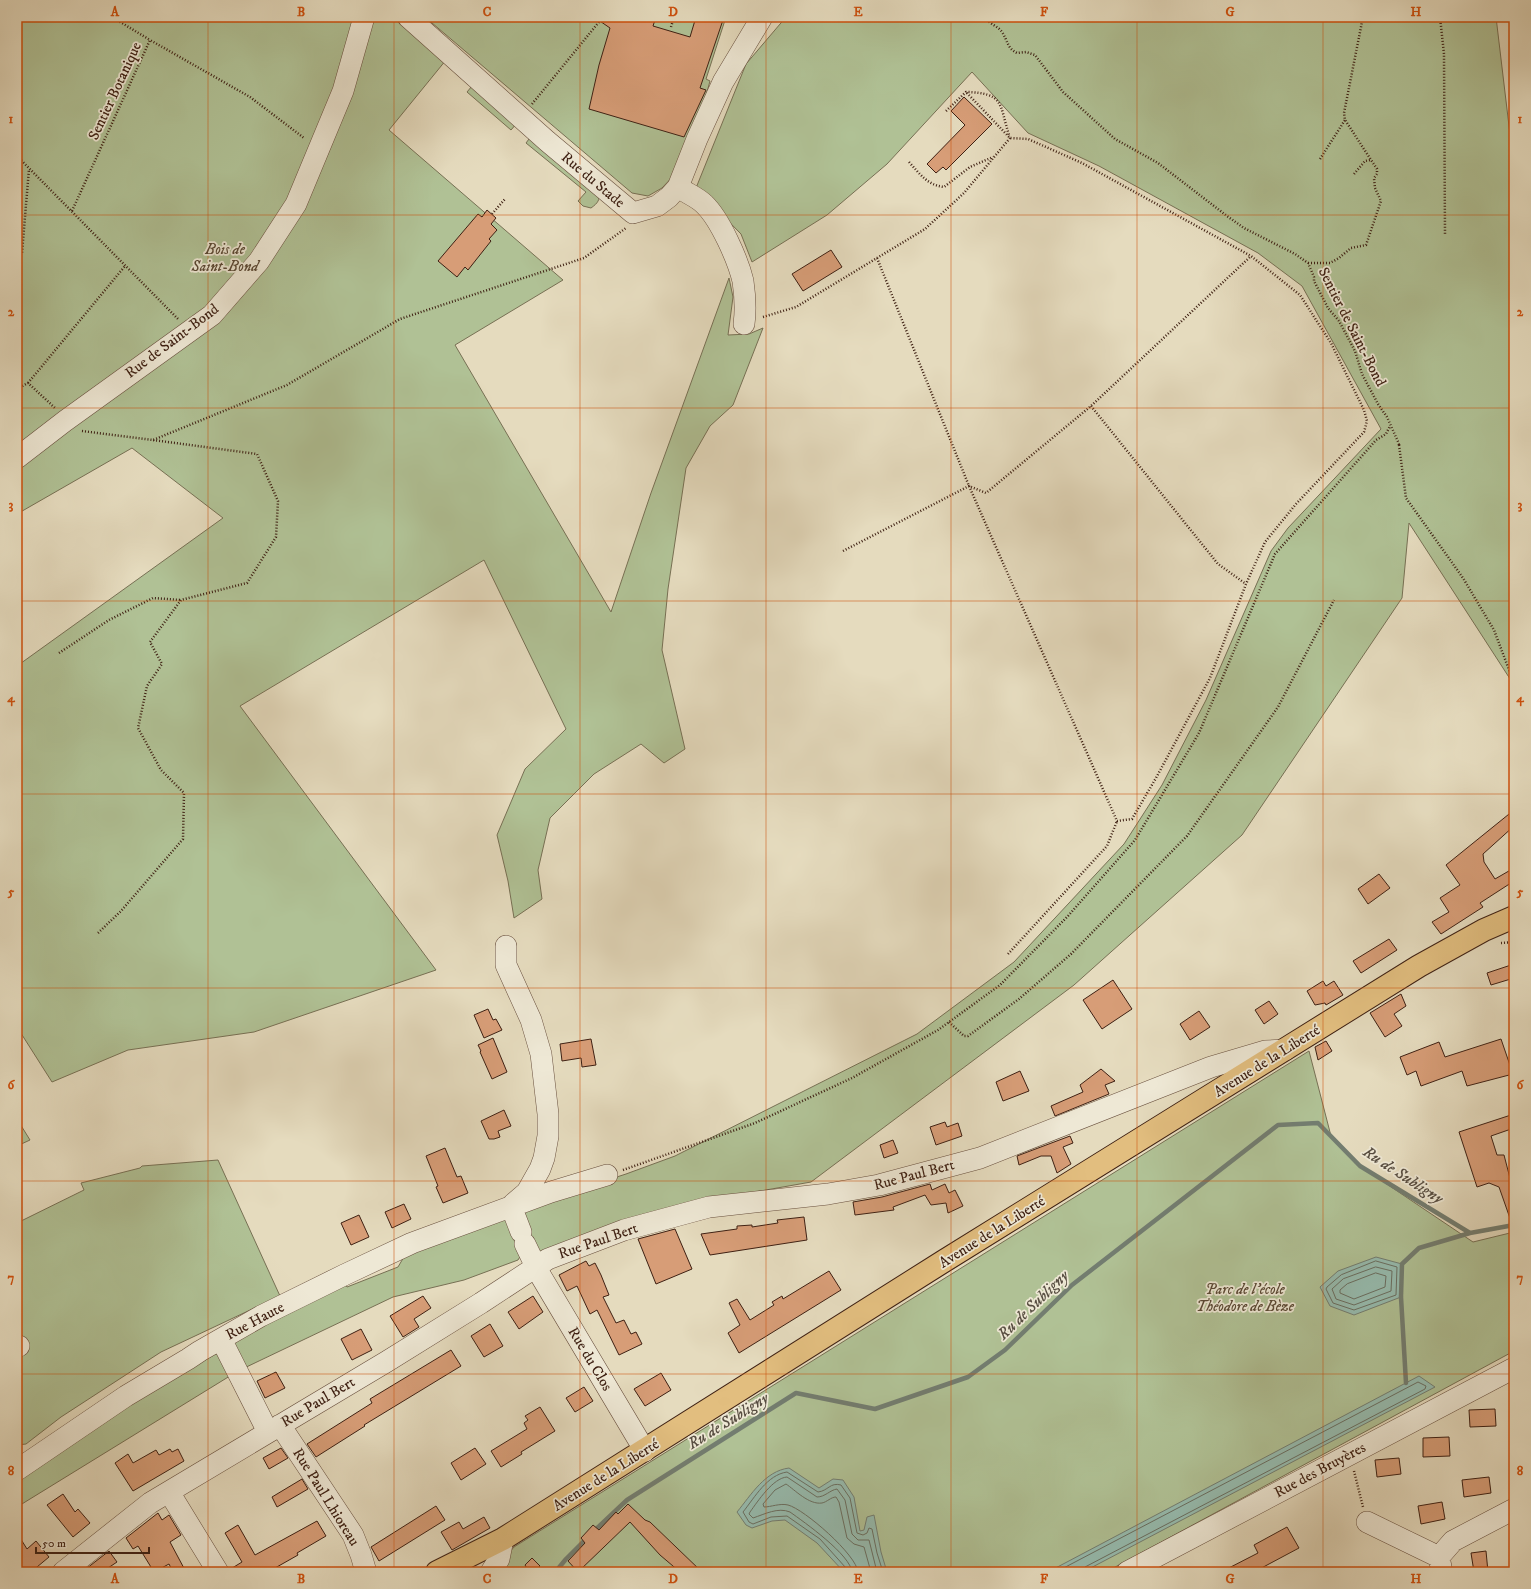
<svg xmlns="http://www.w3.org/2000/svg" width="1531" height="1589" viewBox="0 0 1531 1589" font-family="'IM FELL DW Pica',serif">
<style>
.green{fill:#b0c195;stroke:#777054}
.water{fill:#96bbae;stroke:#737d70}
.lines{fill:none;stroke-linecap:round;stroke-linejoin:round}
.shore{stroke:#6a6e60;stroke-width:1}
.stream{stroke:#737d70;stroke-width:4.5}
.building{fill:#d79d77;stroke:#3e2013}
.minor-casing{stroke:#684f3e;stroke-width:22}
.major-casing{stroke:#3e2013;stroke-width:24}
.path{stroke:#3e2013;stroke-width:2.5;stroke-dasharray:1 2;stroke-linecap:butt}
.minor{stroke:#eee8d5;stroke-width:21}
.major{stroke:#e2be7f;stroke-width:22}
.path-bridge{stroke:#3e2013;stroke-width:2.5;stroke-dasharray:1 2;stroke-linecap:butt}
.grid{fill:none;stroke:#ce500d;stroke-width:1;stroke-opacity:0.55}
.labels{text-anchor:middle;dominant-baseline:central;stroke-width:3.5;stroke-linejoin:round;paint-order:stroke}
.street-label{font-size:15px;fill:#3e2013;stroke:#eee8d5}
.park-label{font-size:15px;font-style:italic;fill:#5a4834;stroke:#eee8d5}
.water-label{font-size:16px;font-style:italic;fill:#584e42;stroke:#eee8d5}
.neatline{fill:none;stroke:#ce500d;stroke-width:1.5}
.grid-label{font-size:13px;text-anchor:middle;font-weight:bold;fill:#ce500d}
</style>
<rect width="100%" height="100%" fill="#e5dbbe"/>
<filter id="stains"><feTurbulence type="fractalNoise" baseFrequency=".005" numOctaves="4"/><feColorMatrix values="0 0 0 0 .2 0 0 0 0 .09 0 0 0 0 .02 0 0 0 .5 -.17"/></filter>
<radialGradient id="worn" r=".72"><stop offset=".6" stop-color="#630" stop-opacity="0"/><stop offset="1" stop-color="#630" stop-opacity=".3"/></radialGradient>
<path class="green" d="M17 17H398L446 60 389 130 563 280 455 345 611 612 651 493 729 278 733 297 728 335 749 334 763 328 733 405 710 426 686 468 668 589 662 650 685 749 664 763 641 744 594 774 550 818 538 870 542 899 514 918 508 881 497 835 525 769 566 729 484 560 240 706 436 970 254 1032 128 1050 52 1082 17 1027V666L223 518 132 448 17 514Z
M425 17H726L706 79 710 81 702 110 678 171 662 188 648 196 632 193Z
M786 17H1496L1514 168V685L1409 523 1402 598 1242 835 1074 985 811 1182 687 1204 542 1252C528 1249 527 1226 525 1214L526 1209 534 1204 626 1174 675 1156 917 1034 1014 962 1124 844 1162 785 1206 700 1271 551 1288 528 1381 429 1302 286 1258 253 1099 166 1028 133 972 72 887 164 827 215 752 262 741 234 696 188 746 64Z
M472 86 517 123 511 130 467 92Z
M532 135 599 192C600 200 598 203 591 208L583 206 578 201 586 192 526 143Z
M1309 1051 1331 1136 1360 1166 1473 1242 1514 1232V1351L1106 1572H497L503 1560 514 1547Z
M17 1119 30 1140 17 1146Z
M218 1160 280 1296 161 1352 61 1417 26 1444 17 1445V1223L84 1190 81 1183 140 1168 142 1166Z
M505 1220 512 1227 521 1255 518 1260 464 1280 393 1297 238 1371 17 1507V1470L342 1280 347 1287 398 1267 408 1250 484 1222Z"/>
<path class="water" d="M1376 1257 1402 1264 1401 1297 1354 1315 1330 1306 1320 1287 1338 1271Z
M1419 1376 1435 1387 1083 1572H1048Z
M789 1468 819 1488 833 1479 843 1480 854 1497 860 1531 864 1530 867 1517 874 1515 881 1552 887 1572H844L817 1543 785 1520 772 1521 752 1528 746 1525 737 1512C751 1495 765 1471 789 1468Z"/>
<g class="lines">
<path class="shore" d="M1376 1261 1397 1267 1396 1295 1354 1310 1333 1303 1326 1289 1327 1287 1341 1275Z
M1376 1267 1392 1271 1391 1291 1354 1305 1336 1299 1332 1289 1343 1279Z
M1376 1273 1386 1276 1385 1287 1354 1299 1340 1293V1290L1347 1284Z
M847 1572 846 1568 820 1539 787 1516 771 1517 753 1524 749 1522 743 1512C755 1497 767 1475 787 1472L818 1492C828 1491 830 1482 841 1485L850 1498 857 1533 863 1535 867 1533 869 1528 872 1529 877 1553 883 1572
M852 1572C851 1555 804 1522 790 1512 778 1507 765 1514 753 1518L749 1514 750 1512C758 1501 773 1478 787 1477L817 1497C825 1497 830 1490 837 1489L845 1500 852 1534 858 1540H869L877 1572
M858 1572C857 1555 804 1509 788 1505 780 1503 771 1507 764 1507L763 1504 775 1490 786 1484C795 1490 809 1505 822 1503 827 1502 831 1497 836 1497L839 1502 847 1538 854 1544 864 1547 871 1572
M1056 1572 1418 1382 1426 1386 1425 1389 1085 1567 1082 1572"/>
<path class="stream" d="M1406 1383 1401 1297 1402 1264 1419 1248 1470 1233
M594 1531 627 1500 796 1393 875 1409 968 1377 1005 1350 1072 1285 1278 1125 1318 1123 1360 1166 1470 1233 1514 1225
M557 1572V1570L566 1559 587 1538"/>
</g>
<path class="building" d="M594 17H656L653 26 690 37 696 17H724L700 88 706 90 684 137 589 109 599 65 610 28Z
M964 97 992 124 946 170 943 167 936 173 927 164 965 125 951 111Z
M487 210 496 218 491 224 497 230 489 239 491 241 468 270 465 267 457 277 438 261 478 214 482 217Z
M831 250 842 267 803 291 792 274Z
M1514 810V826L1483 854 1484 862 1495 879 1514 868V881L1480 903 1483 907 1441 934 1432 922 1449 912 1440 898 1460 885 1446 865Z
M1379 874 1390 888 1368 904 1358 889Z
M1389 939 1397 950 1361 973 1353 961Z
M1514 964V978L1491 985 1487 973Z
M1113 980 1132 1009 1102 1029 1083 1000Z
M1323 981 1326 986 1334 981 1343 995 1326 1005 1325 1003 1315 1005 1307 991Z
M1401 994 1406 1006 1394 1014 1402 1026 1385 1037 1370 1013Z
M1269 1001 1278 1014 1264 1024 1255 1010Z
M488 1009 493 1020 496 1019 502 1030 484 1038 474 1015Z
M1199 1011 1210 1027 1190 1040 1180 1024Z
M493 1038 507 1072 492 1079 480 1052 481 1051 478 1045Z
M591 1039 596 1065 582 1067 581 1058 562 1061 560 1044Z
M1501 1039 1513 1074 1467 1086 1462 1071 1421 1086 1416 1071 1407 1075 1400 1057 1439 1042 1445 1057Z
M1326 1041 1332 1051 1318 1060 1315 1047Z
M1101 1069 1115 1081 1105 1085 1109 1094 1055 1116 1051 1106 1083 1092 1080 1085Z
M1020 1071 1029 1091 1003 1101 996 1082Z
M504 1110 511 1126 498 1131 500 1137 494 1139H489L481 1121Z
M1514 1114V1128L1491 1136 1497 1155H1504L1511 1182 1514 1181V1224H1512L1499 1187 1489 1183 1477 1187 1459 1132Z
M945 1122 947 1127 958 1123 962 1136 936 1145 930 1127Z
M1070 1136 1073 1143 1063 1147 1071 1164 1057 1173 1051 1156H1041L1019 1165 1017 1156Z
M893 1140 898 1153 884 1158 880 1145Z
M445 1148 457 1177 461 1176 468 1193 443 1203 436 1187 438 1186 426 1156Z
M930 1184 932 1190 945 1184 949 1193 955 1190 963 1206 948 1213 946 1203 931 1205 925 1195 893 1207 894 1210 855 1215 853 1202 882 1197Z
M404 1204 411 1219 392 1228 385 1212Z
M359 1215 369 1237 351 1245 341 1223Z
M804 1217 807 1240 710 1255 701 1234 737 1229V1226L752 1225V1227L778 1223 777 1220Z
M675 1229 692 1269 656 1284 638 1239Z
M586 1261 589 1266 595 1263 601 1275 609 1295 603 1297 616 1323 624 1320 631 1334 636 1332 642 1344 619 1355 597 1310 590 1314 577 1286 567 1291 559 1275Z
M829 1271 841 1290 739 1353 728 1333 740 1325 729 1303 737 1299 750 1320 774 1305 772 1302 782 1296 783 1299Z
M423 1296 431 1308 414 1319 419 1327 403 1337 390 1316Z
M533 1296 543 1312 519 1329 508 1312Z
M490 1324 503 1346 484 1357 471 1336Z
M361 1329 372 1350 352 1360 341 1339Z
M451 1350 461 1366 364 1425 365 1426 316 1457 307 1444 372 1403 370 1399Z
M276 1372 285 1388 265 1398 257 1381Z
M661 1373 671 1390 645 1406 634 1389Z
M584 1387 593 1401 575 1412 566 1398Z
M540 1407 555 1431 521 1452 522 1454 501 1467 491 1451 527 1429 524 1423 528 1420 525 1416Z
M1495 1409 1496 1426 1470 1427 1469 1410Z
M1449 1437 1450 1456 1423 1457V1438Z
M281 1448 288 1458 269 1469 263 1458Z
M475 1448 486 1464 461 1480 451 1463Z
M170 1449 172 1452 178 1449 184 1461 133 1491 115 1463 128 1454 133 1463 156 1450 159 1455Z
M1399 1458 1401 1474 1377 1477 1375 1460Z
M1489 1477 1491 1493 1464 1497 1462 1480Z
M302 1479 308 1489 277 1507 272 1497Z
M63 1494 75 1512 78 1509 90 1523 73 1537 47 1505Z
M1442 1502 1445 1519 1421 1524 1418 1506Z
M628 1504 645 1520 650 1522 702 1572H680L660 1555 630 1522 578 1572 568 1561 585 1543 581 1538 593 1525 599 1530 616 1512 618 1514Z
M436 1506 445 1520 379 1561 371 1547Z
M158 1513 162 1520 169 1515 181 1535 170 1542 186 1572H173L169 1564 154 1572 138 1546 133 1549 126 1538Z
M484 1517 490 1528 452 1550 441 1532 459 1522 463 1529Z
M317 1521 326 1536 297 1553 298 1555 268 1572H230L229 1570 242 1562 225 1533 238 1525 255 1555Z
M1287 1527 1299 1548 1254 1572H1221L1258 1553 1254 1545Z
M17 1533 27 1549 36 1541 49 1557 31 1572H27L17 1561Z
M109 1551 117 1562 102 1572H82Z
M1486 1551 1488 1572H1474L1471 1553Z
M532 1558 540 1566 535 1572H529L525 1565Z"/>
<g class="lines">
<g class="minor-casing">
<path id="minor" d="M408 17 547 141 633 213 657 206 669 197 678 187 697 139 723 82 762 17
M678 187C686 193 697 197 704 204 720 219 738 260 743 281 745 295 746 310 744 324
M17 458 65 421 212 315 259 261 296 204 343 91 364 17
M506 946V965L531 1020 541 1054 548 1114V1136L544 1158 540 1169 527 1192 513 1204
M511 1206 521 1232
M525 1244 539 1273 645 1451
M224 1345 268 1432
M17 1347 19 1346
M280 1425 353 1535 361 1555 366 1572
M17 1470 126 1396 188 1359 200 1351 261 1316 344 1275 412 1243 551 1192 607 1175
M169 1492 218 1572
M1367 1522 1439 1557
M63 1572 150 1503 386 1362 481 1303 548 1259 624 1230 709 1207 828 1194 879 1185 980 1158 1211 1067 1265 1051 1285 1050
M491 1572 499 1559 503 1539
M1127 1572 1514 1368
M1442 1572 1439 1557 1453 1541 1514 1509"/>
</g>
<g class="major-casing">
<path id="major" d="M437 1572 503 1539 944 1261 1419 966 1484 930 1514 917"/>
</g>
<path class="path" d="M112 17 150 40
M985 17C989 24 998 26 1002 32 1008 41 1007 48 1017 53L1026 52 1035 55 1063 92 1115 139 1158 163 1227 216 1244 228 1295 254 1308 263 1314 277V281L1328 308 1339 321 1355 351 1362 374 1378 404 1387 417 1399 444
M1355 17 1362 22
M1440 17 1444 54 1445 235
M671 27 674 17
M532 104 603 17
M946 111 966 92C1005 93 999 104 1009 135
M17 156 178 319
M1320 159 1345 120
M909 162C920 174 927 185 944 187L970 167 993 157
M1354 174 1365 161 1370 160
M72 211 150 40 250 97 304 138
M492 214 505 199
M877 258 969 486 1117 821 1132 819 1156 778 1210 678 1246 584 1265 542 1296 504 1364 432 1367 421 1364 410 1331 343 1300 295 1251 256 1082 163 1028 139 1010 138 966 92
M17 260 22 253 29 169
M1308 263H1330L1339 258 1351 248 1366 245 1381 201 1375 188 1374 178 1377 174V169L1345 120 1344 113 1362 22 1365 17
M763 317 796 307 925 229 964 193 1010 138
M28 383 125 266
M17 389 28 383 55 408
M1091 406 1218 564 1246 584
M82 431 153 440 287 385 400 319 584 258 626 228
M1399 445 1406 498 1463 578 1494 630 1514 683
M843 551 969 486 986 493 1091 406 1251 256
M59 653 109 620 153 598 181 600
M98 933 121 911 183 839 184 793 161 770 138 728 147 686 162 664 150 642 181 600 247 583 276 537 278 501 257 454 153 440
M1501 943 1514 942
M1008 954 1107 846 1117 821
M949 1022 964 1036H968L1019 999 1071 954 1187 836 1278 707 1334 600
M623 1170 755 1123 852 1078 938 1030 1000 985 1068 916 1135 840 1199 733 1275 554 1376 440 1386 434 1390 426
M1354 1471 1363 1507"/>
<use href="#minor" class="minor"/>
<use href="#major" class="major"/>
<path class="path-bridge" d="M1399 444V445"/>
</g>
<path class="grid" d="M208 17V1572M394 17V1572M580 17V1572M766 17V1572M951 17V1572M1137 17V1572M1323 17V1572M17 215H1514M17 408H1514M17 601H1514M17 794H1514M17 988H1514M17 1181H1514M17 1374H1514"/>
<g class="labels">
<g class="street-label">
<text transform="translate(115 91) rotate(-65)">Sentier Botanique</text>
<text transform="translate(593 180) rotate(40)">Rue du Stade</text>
<text transform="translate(1352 327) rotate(63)">Sentier de Saint-Bond</text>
<text transform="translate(172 341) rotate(-37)">Rue de Saint-Bond</text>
<text transform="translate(1267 1061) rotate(-32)">Avenue de la Liberté</text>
<text transform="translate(914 1175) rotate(-15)">Rue Paul Bert</text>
<text transform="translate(992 1232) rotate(-32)">Avenue de la Liberté</text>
<text transform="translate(598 1241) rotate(-19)">Rue Paul Bert</text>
<text transform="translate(255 1321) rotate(-28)">Rue Haute</text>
<text transform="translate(590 1359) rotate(59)">Rue du Clos</text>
<text transform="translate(318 1402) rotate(-31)">Rue Paul Bert</text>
<text transform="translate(1320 1470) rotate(-28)">Rue des Bruyères</text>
<text transform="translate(606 1475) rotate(-32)">Avenue de la Liberté</text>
<text transform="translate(326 1497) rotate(58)">Rue Paul Lhioreau</text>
</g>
<g class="park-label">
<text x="225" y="249">Bois de<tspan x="225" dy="17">Saint-Bond</tspan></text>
<text x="1245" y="1289">Parc de l'école<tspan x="1245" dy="17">Théodore de Bèze</tspan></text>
</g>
<g class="water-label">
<text transform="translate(1403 1175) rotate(33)">Ru de Subligny</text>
<text transform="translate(1033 1305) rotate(-44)">Ru de Subligny</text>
<text transform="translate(728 1421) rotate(-32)">Ru de Subligny</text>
</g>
</g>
<rect width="1531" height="1589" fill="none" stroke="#e5dbbe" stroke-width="44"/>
<path d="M36 1547v6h113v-6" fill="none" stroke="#3e2013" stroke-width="2"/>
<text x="42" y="1547" font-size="12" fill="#3e2013" stroke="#eee8d5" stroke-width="3" paint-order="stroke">50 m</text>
<rect x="22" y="22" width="1487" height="1545" class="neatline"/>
<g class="grid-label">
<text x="115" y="16">A</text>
<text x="301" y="16">B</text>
<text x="487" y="16">C</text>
<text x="673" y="16">D</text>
<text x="858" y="16">E</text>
<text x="1044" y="16">F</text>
<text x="1230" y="16">G</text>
<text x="1416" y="16">H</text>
<text x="11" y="123">1</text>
<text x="1520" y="123">1</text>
<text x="11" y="316">2</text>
<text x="1520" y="316">2</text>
<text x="11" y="509">3</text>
<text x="1520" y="509">3</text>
<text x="11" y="702">4</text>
<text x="1520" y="702">4</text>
<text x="11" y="896">5</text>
<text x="1520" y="896">5</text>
<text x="11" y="1089">6</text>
<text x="1520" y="1089">6</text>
<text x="11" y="1282">7</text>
<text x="1520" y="1282">7</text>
<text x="11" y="1475">8</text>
<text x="1520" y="1475">8</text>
<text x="115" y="1583">A</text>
<text x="301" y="1583">B</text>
<text x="487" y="1583">C</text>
<text x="673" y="1583">D</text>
<text x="858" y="1583">E</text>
<text x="1044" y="1583">F</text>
<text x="1230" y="1583">G</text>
<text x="1416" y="1583">H</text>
</g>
<rect width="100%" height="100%" filter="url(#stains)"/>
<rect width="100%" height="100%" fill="url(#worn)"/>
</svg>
